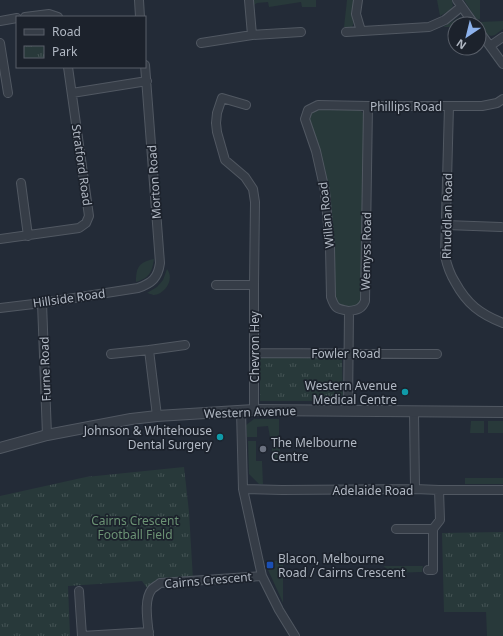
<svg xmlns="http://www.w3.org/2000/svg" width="503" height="636" viewBox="0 0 503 636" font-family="'Noto Sans',sans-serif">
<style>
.green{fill:#28393a}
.park{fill:url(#park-tufts)}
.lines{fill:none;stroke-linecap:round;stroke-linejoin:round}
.minor-casing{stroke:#515862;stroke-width:10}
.tertiary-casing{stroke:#515862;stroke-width:12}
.minor{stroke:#363d47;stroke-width:8}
.tertiary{stroke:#363d47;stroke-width:10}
.culture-dot{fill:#0f9aa8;stroke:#1c222c;stroke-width:1.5}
.worship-dot{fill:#6b7280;stroke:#1c222c;stroke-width:1.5}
.transit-dot{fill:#1a4fb4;stroke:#1c222c;stroke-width:1.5}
.labels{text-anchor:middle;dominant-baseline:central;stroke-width:3.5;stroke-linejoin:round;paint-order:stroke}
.street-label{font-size:12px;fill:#b1b8c3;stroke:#1c222c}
.poi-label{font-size:12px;fill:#b1b8c3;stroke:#1c222c;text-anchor:end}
.park-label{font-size:12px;fill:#6b9274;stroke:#1c222c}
</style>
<defs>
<pattern id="park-tufts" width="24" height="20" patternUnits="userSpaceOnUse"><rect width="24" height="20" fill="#28393a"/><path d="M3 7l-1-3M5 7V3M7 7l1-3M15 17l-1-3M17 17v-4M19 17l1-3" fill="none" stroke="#455455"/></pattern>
</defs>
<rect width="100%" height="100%" fill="#232b37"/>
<path class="green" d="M254 0H316V7H302L301 2 269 7 268 2 257 3 254 5Z
M347 0H354C353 9 357 19 352 27H344Z
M437 0H452L453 6 450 10 440 16Z
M464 0H480V19L477 20Z
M460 17 463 18 467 24H455V27H443Z
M503 21V29L495 35 491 36 487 34 479 22Z
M319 108 359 109 364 114 363 300 356 307 338 305 335 298 330 206 309 120 312 110Z
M154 259C152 273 149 278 136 282 136 267 139 262 154 259Z
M167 269C175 279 165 294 154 295 153 295 148 293 147 293L157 287 163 280Z
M254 419H279V437H270L268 426 257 427V437H247L246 425Z
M471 421H484V433H470Z
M488 421H503V433H488Z
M248 441H256V461H262L263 484H259L249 474Z
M272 441H280V460H273V457H272Z
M465 478H503V484H465Z
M283 560V603L280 596 268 570 274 561Z
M383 566H423L422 572 393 573Z
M486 612H503V636H487Z"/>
<path class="park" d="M260 356H339L342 358 343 401H260Z
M184 467 189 512 193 580 159 582 149 591 142 581 68 586 70 636H0V496L86 477Z
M503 532V612H444L442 533Z"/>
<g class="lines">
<g class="minor-casing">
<path id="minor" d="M139 0 140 17
M249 0 252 35
M358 0 356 14 361 31
M457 0 474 24
M25 17 49 14 58 17
M0 21 17 18
M479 31 503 64
M346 32 429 27 445 20 461 7
M0 43 8 93
M201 43 252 35 301 32
M490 46 503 37
M72 93 147 81
M246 105 222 98 217 113 216 123 217 132 225 160 245 177 253 189 255 202 254 285V410
M449 106 445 256C447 265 450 274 455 282 467 304 480 314 503 323
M21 183 28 236
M446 225 501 227
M0 239 79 228 86 223 89 216 68 67
M216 285H254
M42 303 47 435
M0 308 42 303 138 288C152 283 158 278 160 263L145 65
M349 311C337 309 335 309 331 297L330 247 325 191 316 151 305 119 308 110 318 105 368 106H482L497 103 503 99
M254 353 437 354
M111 354 149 350
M348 410 349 311C357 310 362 309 365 301L368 106
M241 411 243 489 262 576 279 610 295 636
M414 411 415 489
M157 416 149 350 185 345
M243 489 282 490 415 489 439 490H503
M396 529H433L440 520 439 490
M428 570H433V529
M79 591 82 636 149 632
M149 636C148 623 143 600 152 589 154 587 158 585 160 583L262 576"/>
</g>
<g class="tertiary-casing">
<path id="tertiary" d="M0 448 47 435 131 419 157 416 254 410 503 412"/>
</g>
<use href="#minor" class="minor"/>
<use href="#tertiary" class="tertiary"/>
</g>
<g class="culture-dot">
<circle cx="405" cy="392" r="4"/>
<circle cx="220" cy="437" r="4"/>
</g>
<circle class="worship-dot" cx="263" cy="449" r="4"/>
<rect class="transit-dot" x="266" y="561" width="8" height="8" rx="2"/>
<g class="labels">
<g class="street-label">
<text x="406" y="106">Phillips Road</text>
<text transform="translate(82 165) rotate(82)">Stratford Road</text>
<text transform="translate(154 182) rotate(-94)">Morton Road</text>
<text transform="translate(326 215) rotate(-96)">Willan Road</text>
<text transform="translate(447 216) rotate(-89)">Rhuddlan Road</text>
<text transform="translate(366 251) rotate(-89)">Wemyss Road</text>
<text transform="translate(69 298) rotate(-8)">Hillside Road</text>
<text transform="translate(254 347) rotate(-90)">Chevron Hey</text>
<text x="346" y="353">Fowler Road</text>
<text transform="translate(45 369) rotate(-92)">Furne Road</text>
<text transform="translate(250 412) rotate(-2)">Western Avenue</text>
<text x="373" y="490">Adelaide Road</text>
<text transform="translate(208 580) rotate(-5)">Cairns Crescent</text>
</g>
<g class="poi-label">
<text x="397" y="385">Western Avenue<tspan x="397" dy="14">Medical Centre</tspan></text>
<text x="212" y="430">Johnson &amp; Whitehouse<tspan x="212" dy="14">Dental Surgery</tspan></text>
<text x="271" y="442" text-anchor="start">The Melbourne<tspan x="271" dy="14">Centre</tspan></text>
<text x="278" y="558" text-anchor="start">Blacon, Melbourne<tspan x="278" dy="14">Road / Cairns Crescent</tspan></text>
</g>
<g class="park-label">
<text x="135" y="520">Cairns Crescent<tspan x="135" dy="14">Football Field</tspan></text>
</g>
</g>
<rect x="16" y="16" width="130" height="52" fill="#1c222c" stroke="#585e68"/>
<rect x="24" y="29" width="20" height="6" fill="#363d47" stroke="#585e68"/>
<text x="52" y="36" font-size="12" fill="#b1b8c3">Road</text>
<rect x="24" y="46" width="20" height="12" fill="url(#park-tufts)" stroke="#585e68"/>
<text x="52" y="56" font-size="12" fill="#b1b8c3">Park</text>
<g transform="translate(467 36) rotate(215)"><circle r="19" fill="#1c222c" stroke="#585e68"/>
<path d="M0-3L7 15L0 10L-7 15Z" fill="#8db2ec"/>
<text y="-6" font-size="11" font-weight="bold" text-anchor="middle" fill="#b1b8c3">N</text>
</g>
</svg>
